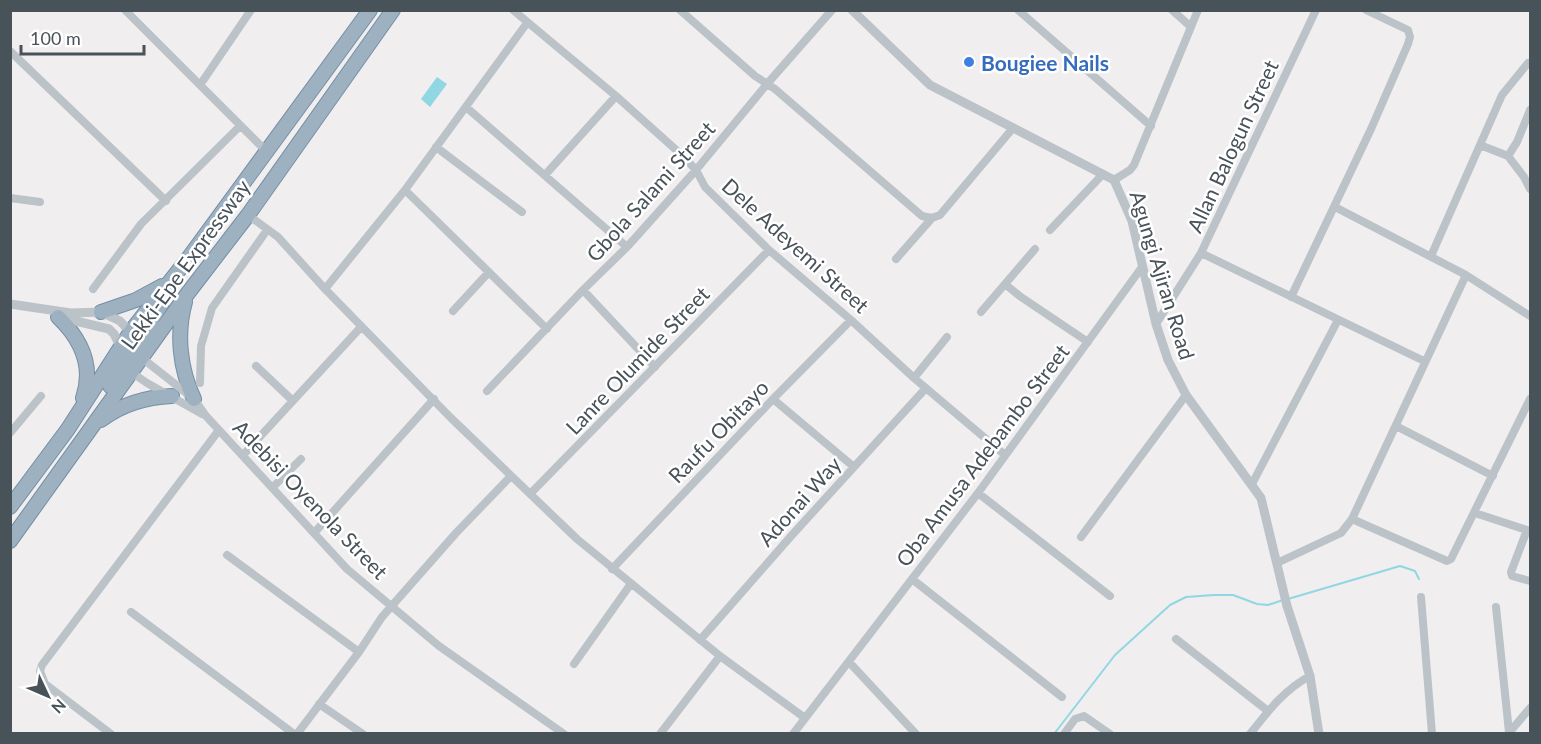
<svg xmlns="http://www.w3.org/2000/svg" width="1541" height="744" viewBox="0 0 1541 744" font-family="Lato,sans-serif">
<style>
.water{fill:#91d7e3}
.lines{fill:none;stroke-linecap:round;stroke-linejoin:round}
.stream{stroke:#91d7e3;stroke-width:2}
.trunk-casing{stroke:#758ea4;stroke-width:16}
.minor{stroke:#bbc3c9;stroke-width:8}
.tertiary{stroke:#bbc3c9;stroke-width:9}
.trunk{stroke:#9db1c1;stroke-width:14}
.shop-dot{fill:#3f7fe0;stroke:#fff;stroke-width:2}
.labels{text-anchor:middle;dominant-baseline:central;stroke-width:5;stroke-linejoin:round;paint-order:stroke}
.shop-label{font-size:21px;font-weight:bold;fill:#366cbe;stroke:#fff;text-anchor:start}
.street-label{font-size:21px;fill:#485259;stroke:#fff}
</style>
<rect width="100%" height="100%" fill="#f0eeee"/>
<path class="water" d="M437 77 447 84 430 107 421 99Z"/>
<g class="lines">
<path class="stream" d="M1288 599 1400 566 1415 571 1419 579
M1054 734 1115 655 1170 605 1186 597 1214 595H1233L1257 604 1268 605 1283 600"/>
<g class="trunk-casing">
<path id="trunk" d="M185 302C176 334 180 369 194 399
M101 312 136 300 162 286
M58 317C81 339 94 366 83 398
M133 366C139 344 148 323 161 305
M110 386 120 371 128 340
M101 420C122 404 147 397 172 396
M10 507 68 429 131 331 190 256 370 10
M10 541 188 293 248 215 393 10"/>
</g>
<path class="minor" d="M125 10 267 152
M513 10 616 96 684 157 696 170 705 187 769 250 851 320 914 378 1005 455
M680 10 755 76 775 89 922 216 932 218 940 215 1013 128
M1018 10 1151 126
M1172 10 1190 26
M10 51 166 201
M200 85 251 10
M466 107 627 247
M1480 145 1508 156 1524 177 1530 189
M436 147 522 212
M1508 156 1517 142 1530 110
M545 175 616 96
M1114 180 1130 170 1134 165 1198 10
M405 190 547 329
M10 198 40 202
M1335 207 1466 275 1530 316
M248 215 278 237 325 289 451 418 577 539 720 656 805 718
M1050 230 1103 174
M1201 253 1424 361
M1431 256 1502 95 1528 63
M896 259 932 218
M1006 285 1021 297 1088 342
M93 289 141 224 240 126
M325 289 405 190 527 23
M583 290 655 367
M1291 297 1371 129 1408 44 1410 37 1408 30 1366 10
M453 311 489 272
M981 312 1035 249
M1156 324 1201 253 1316 10
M142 358 194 399 206 416 347 569 439 646 564 734
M256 366 292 400
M131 372 147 383 202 414
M914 378 947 337
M200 383 201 346 212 308 267 230
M487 391 583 290 627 247 696 170 767 84 832 10
M773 399 854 467
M1396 426 1493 476
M10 433 41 396
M244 454 361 327
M1252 484 1338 320
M273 487 301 459
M978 493 1110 596
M530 494 769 250
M1475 513 1530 531
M1352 519 1447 561 1451 559 1530 399
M1527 530 1511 572 1512 576 1530 581
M315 532 434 399
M1081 537 1186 395
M227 555 359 652
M1277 563 1341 533 1352 519 1466 275
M612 569 773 399 851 320
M912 579 1062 697
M1421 597 1432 734
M1496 607 1509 732
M131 612 294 734
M1176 639 1268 711
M700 640 792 535 926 388
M849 662 916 734
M574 664 630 585
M319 704 363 734
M111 734 45 684 40 671 42 665 219 430
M297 734 359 652 382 617 456 533 511 476
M660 734 720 656
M793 734 978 493 1142 267
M1064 734 1075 719 1084 716 1110 734
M1250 734C1268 711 1285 689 1310 676
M1508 734 1530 708"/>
<path class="tertiary" d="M852 10 930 85 1114 180 1132 221 1156 324 1168 360 1186 395 1261 498 1287 606 1310 676 1319 734
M10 304 71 313 101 312 120 321 134 336
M59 317 109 329 114 334 122 350"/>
<use href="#trunk" class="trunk"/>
</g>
<circle class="shop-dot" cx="969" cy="62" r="6"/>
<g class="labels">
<g class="shop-label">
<text x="981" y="62">Bougiee Nails</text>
</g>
<g class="street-label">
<text transform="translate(1232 146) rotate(-65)">Allan Balogun Street</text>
<text transform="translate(650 191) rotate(-48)">Gbola Salami Street</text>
<text transform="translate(796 245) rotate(42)">Dele Adeyemi Street</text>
<text transform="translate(185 264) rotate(-54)">Lekki-Epe Expressway</text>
<text transform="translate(1163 275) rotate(73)">Agungi Ajiran Road</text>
<text transform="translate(637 360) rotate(-46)">Lanre Olumide Street</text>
<text transform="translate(718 431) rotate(-46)">Raufu Obitayo</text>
<text transform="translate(982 455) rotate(-53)">Oba Amusa Adebambo Street</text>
<text transform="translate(311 499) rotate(46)">Adebisi Oyenola Street</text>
<text transform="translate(799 501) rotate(-48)">Adonai Way</text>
</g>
</g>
<rect width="1541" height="744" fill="none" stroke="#485259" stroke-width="24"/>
<g transform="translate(48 696) rotate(134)" stroke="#ffffff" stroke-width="4.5" paint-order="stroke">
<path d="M0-4.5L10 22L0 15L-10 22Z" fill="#485259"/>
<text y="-9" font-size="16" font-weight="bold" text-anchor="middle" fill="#485259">N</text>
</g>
<path d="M21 45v9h123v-9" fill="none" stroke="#485259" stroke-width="3"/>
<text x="30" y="45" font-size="18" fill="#485259" stroke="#ffffff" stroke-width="4.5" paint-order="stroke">100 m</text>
</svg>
